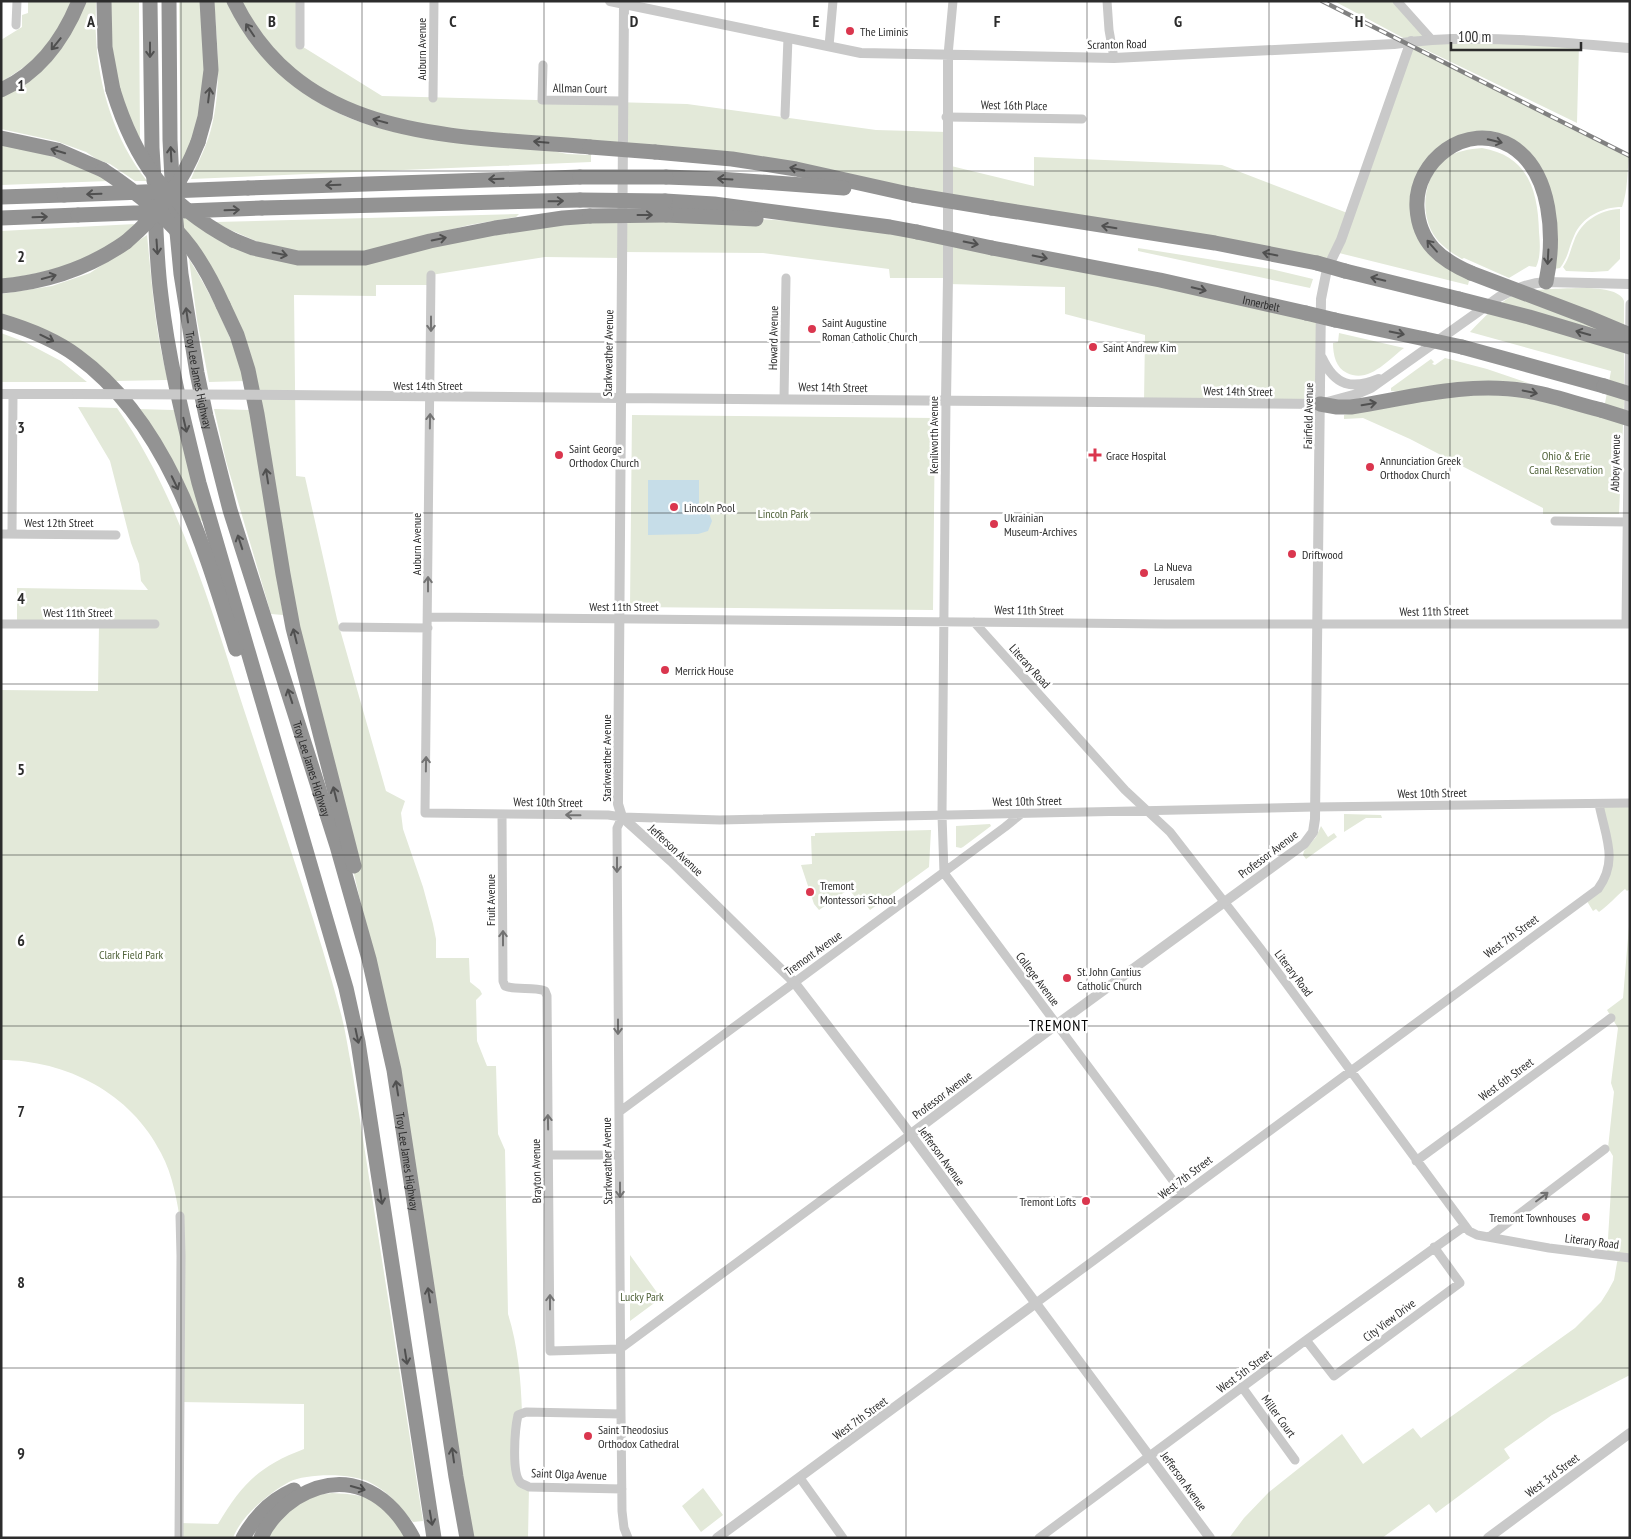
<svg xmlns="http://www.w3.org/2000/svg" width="1631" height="1539" viewBox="0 0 1631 1539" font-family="'PT Sans Narrow',sans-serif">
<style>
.green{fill:#e3e9d9}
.water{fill:#c6dde8}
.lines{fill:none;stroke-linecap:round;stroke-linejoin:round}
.minor{stroke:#c9c9c9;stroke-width:9}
.tertiary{stroke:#c9c9c9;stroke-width:10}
.motorway{stroke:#939393;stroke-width:15}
.rail-casing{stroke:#818181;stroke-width:4.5}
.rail{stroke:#fff;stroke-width:2.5;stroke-dasharray:8;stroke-linecap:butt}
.tertiary-bridge{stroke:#c9c9c9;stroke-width:10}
.motorway-bridge{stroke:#939393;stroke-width:15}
.oneway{stroke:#505050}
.oneway2{stroke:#737373}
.grid{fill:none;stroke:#2c2c2c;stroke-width:1;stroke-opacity:0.55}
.poi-dot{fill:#da364e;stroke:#fff;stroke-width:2}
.labels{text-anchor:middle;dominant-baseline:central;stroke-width:5;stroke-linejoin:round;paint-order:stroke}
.poi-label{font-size:12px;fill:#2c2c2c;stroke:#fff;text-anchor:start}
.street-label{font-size:12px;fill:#2c2c2c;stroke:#fff}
.park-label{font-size:12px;fill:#52643c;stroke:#fff}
.quarter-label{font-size:15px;letter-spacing:1px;fill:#000;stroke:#fff}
.grid-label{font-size:16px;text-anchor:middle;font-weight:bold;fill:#2c2c2c;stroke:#fff;stroke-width:5;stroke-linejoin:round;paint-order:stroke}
</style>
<rect width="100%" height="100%" fill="#fff"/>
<path class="green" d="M28 1H73C68 11 64 20 59 30 46 52 23 69 1 82V40L22 27V15L28 13Z
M87 1H96C96 13 95 25 96 36 98 86 115 141 147 181H135L110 164 98 160 86 152 56 141 1 129V98L9 93Z
M111 1H139L140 144 120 95 112 46Z
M179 1H203L206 73 195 134 181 164Z
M214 1H227C257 68 322 118 394 131 412 134 430 135 447 137 481 142 515 146 549 150L567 154 591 155V162L191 179C198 162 208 144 212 125 222 84 217 42 214 1Z
M234 1H300V45L382 96 687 104 876 130 947 132V165L1034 186V157L1222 165 1350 214 1411 42 1334 1H1397L1431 39 1579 44 1577 123 1418 46 1455 68 1629 156C1627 173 1628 190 1622 207 1602 207 1582 217 1574 236 1568 249 1569 256 1560 268L1548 270 1537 174 1510 146 1461 142 1421 178 1424 237 1471 273 1468 285 1335 252 1328 266 796 169 415 129 305 86Z
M1 145 38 152 71 163 109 181 1 185Z
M1482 148C1528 156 1538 190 1539 232 1540 243 1541 257 1536 267L1529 266 1509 278 1464 258 1462 259C1450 252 1437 243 1431 230 1420 207 1425 176 1445 159 1455 151 1470 149 1482 148Z
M1620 209V259L1608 271 1592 272 1566 271 1563 267C1569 259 1570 251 1574 241 1581 221 1600 210 1620 209Z
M186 210 218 232 316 259 507 226 725 217 890 227 1321 317 1320 404 1144 402 1145 335 1065 314V287L948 284V278H890L889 269 763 253 622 252V258L545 257 431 275V285H376V296L294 295 296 476 305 477 337 619 386 791 405 801 401 813 403 829 423 887 433 924 436 939V958H469L470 982 480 990 482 994 476 1000 477 1041 487 1066H496L498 1134 505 1150 508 1314C518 1346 521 1380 522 1413L518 1415 516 1475 529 1487 528 1538H465L381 991 337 800 237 335 176 231Z
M519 214 516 217 469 225 369 251 305 253 263 244 226 228 216 222Z
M135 224C97 265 53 270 1 280V231Z
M147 235C152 284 155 333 168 380L115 381 95 362 65 341 1 314V294L52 286 90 273Z
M1138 248 1271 269 1313 279 1310 288 1138 251Z
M189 259C213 297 232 337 245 381L209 382 197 320Z
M1549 289C1566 289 1618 283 1624 301V403L1619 514H1543V508L1410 439 1363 418 1344 419V415C1401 404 1459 389 1518 397 1544 400 1570 409 1596 416L1603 414 1611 371 1470 332C1484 317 1501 299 1522 292 1530 290 1541 290 1549 289Z
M1 333 25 342 61 361 87 382H1Z
M1339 333 1404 348C1389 359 1369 384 1347 373 1336 368 1333 355 1333 343L1338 342Z
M1445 358 1487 369 1528 383C1481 379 1445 383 1400 392L1391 391V388L1431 359 1434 362 1432 364 1435 365Z
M78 407 117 408C184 503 216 627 253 737 283 829 316 920 341 1014 346 1032 348 1051 352 1069L423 1521 413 1522C400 1507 389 1492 371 1483 353 1473 308 1473 289 1482 269 1493 241 1516 233 1538H179V1523L218 1524C242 1484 259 1466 304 1449V1404L180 1402 181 1226C177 1201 173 1175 161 1153 131 1093 66 1060 1 1060V690L98 691 99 624 17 625V588L148 590 141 581 139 564 131 543 110 461Z
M136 409 174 410 203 521 199 520Z
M214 409 250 410 283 615 271 614 226 461Z
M632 415 935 418 933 610 630 607Z
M1630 803V889L1627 891 1625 889C1615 897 1609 905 1599 912L1596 909 1593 911 1585 898 1598 888 1609 867 1599 804Z
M1344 814 1381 815 1382 818H1366L1344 832Z
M990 824 991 826 963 847 961 848 956 847V826Z
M1321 826 1328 837 1334 833 1337 837 1306 859 1303 855 1304 851 1316 837Z
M931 830 929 867 870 910 859 894 855 897 849 889 819 910 814 904 801 865 812 864 811 836H815V833Z
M1630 914V1375L1552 1415 1504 1449 1510 1458 1436 1513 1429 1504 1382 1538H1229L1244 1518 1269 1492 1342 1434 1363 1464 1413 1428 1421 1438 1575 1328 1601 1302 1608 1291 1614 1280 1618 1257 1607 1255 1613 1156 1610 1151 1605 1149 1608 1148 1614 1092 1611 1083 1618 1028 1607 1010 1623 998Z
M630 1255 661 1298 630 1321Z
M703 1488 723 1515 701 1532 682 1506Z
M332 1493C377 1495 381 1502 406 1538H267L289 1508 317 1495Z"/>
<path class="water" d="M648 480H699V506L708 511 712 521 708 531 698 534 648 535Z"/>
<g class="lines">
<path class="minor" d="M300 1V45
M1107 1 1109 30 1114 58
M1397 1 1431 39
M16 25 17 1
M829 46 833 1
M948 55 953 1
M543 65 542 100 623 101
M433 98 434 1
M785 115 788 38
M946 117 1082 119
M431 275 425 813 608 815 622 817 720 820 1315 807 1630 803
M784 399 786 278
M946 400 942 815 944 873 1183 1194
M1555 521 1627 522
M1 534 116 535
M12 534 13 394
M428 617 1166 624H1630
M974 622 1125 790 1170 832 1260 948 1469 1231 1477 1235 1549 1248 1630 1258
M1 624H155
M1626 624 1630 304
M343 627 428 628
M502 814 503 981 505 986C518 991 532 986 545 991L547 996 550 1351 620 1349 911 1134
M622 817 617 828 621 1414 622 1511 624 1528 628 1538
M619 1112 1005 827 1021 814
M549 1155H619
M1416 1161 1611 1018
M1489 1237 1605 1149
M1036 1303 1598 889C1619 860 1605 836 1599 804
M1306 1340 1334 1376 1460 1283 1434 1247
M1242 1387 1295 1460
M621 1414 526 1412 518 1415C515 1428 511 1475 521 1483 524 1485 526 1485 529 1487L622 1489
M800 1478 843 1538
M179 1538 181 1256 180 1216
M1039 1538 1306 1340 1465 1226"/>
<path class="tertiary" d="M610 1 861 53 1114 58 1394 44C1470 33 1554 42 1630 48
M624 5 618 798V804L622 817 671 861 794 982 902 1123 1210 1538
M1322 358C1335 386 1352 390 1379 379
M1 394H77
M285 395 1320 404 1357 394 1371 388 1499 297C1515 289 1528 283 1546 282L1630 284
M946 400 948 278V55
M911 1134 1056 1025 1304 844 1313 832 1315 819 1321 299 1327 269 1341 240 1411 41
M717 1538 1036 1303
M1488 1538 1630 1433"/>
<g class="motorway">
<path d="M104 1 105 47 113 90"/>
<path d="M150 1 152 148 154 181"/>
<path id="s1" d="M169 1 170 140 172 180 181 274 197 373 206 416 230 510 337 846 369 959 394 1070 456 1477 467 1538"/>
<path d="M234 1C304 143 454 135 590 147"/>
<path d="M1 90C39 73 64 38 79 1"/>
<path d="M1 138 57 150 103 170"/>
<path d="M198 142 205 117 211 70 207 1"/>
<path d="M655 152 732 159 796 169 913 195"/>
<path d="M666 177 719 179 844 188"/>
<path d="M248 188 580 177"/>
<path d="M1 197 64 195"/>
<path d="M665 201 714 204 890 227 917 232"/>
<path d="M155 204C156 235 157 265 161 296 168 359 184 422 199 483L346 988 358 1042 434 1538"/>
<path d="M262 208 580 200"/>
<path d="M992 208 1215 243 1317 263"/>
<path d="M666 215 756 219"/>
<path d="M1 218 78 215"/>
<path d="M233 240 253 248 298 258H365L430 241 495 228 563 218 590 216"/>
<path id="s2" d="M992 248 1160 280 1306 313"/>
<path d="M1345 271 1459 299"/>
<path d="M1471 273C1441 260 1419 243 1417 208 1414 161 1467 120 1511 146 1553 172 1555 238 1546 282"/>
<path d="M1 286C46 282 89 268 126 242"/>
<path d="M223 305 237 335 248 370 257 414 283 574 293 628 354 866"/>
<path d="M1335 320 1425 339"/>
<path d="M1 321C28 329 54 339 77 356 169 423 204 546 236 649"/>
<path d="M1462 347 1604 386"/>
<path d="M1320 404 1337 407H1351C1409 398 1467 381 1527 391 1552 395 1576 404 1601 410"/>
<path d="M243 1538C255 1516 271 1500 294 1490"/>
<path d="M261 1538C267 1522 282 1507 296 1498 345 1468 388 1491 413 1538"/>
</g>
<g class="rail-casing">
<path id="rail" d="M1322 1 1630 156"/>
</g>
<use href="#rail" class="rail"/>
<path class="tertiary-bridge" d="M77 394 285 395"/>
<path class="motorway-bridge" d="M113 90C135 161 166 205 233 240
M590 147 655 152
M103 170C135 191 168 217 191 248 204 266 214 285 223 305
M580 177H666
M64 195 248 188
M913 195 992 208
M580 200 665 201
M185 211 262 208
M78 215 162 212
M590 216 666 215
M917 232 992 248
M126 242C161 212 181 185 198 142
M1317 263 1345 271
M1471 273 1587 317 1630 335
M1459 299 1529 317 1630 347
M1306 313 1335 320
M1425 339 1462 347
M1604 386 1630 394
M1601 410 1630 419"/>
</g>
<defs><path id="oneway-shaft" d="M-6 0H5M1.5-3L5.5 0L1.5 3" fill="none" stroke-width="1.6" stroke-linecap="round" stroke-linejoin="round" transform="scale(1.25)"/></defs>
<g class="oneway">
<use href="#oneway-shaft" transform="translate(250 30) rotate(-124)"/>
<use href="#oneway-shaft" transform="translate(56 44) rotate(129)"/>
<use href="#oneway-shaft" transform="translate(150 50) rotate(90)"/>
<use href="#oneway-shaft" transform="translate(209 95) rotate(-83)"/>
<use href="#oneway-shaft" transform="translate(380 121) rotate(-165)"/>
<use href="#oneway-shaft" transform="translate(1495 141) rotate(14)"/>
<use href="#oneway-shaft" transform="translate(541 142) rotate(-175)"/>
<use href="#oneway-shaft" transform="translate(58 151) rotate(-163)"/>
<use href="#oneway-shaft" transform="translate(171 154) rotate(-93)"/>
<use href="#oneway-shaft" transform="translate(797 169) rotate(-169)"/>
<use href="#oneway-shaft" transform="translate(496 179) rotate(178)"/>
<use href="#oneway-shaft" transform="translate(725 179) rotate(-177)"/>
<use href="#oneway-shaft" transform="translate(333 185) rotate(178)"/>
<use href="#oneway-shaft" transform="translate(94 194) rotate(178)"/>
<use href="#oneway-shaft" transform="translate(556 201) rotate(-1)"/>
<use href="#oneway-shaft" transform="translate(232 210) rotate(-2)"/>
<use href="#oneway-shaft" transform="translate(645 215)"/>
<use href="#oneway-shaft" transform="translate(40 217) rotate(-2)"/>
<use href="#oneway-shaft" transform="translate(1109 227) rotate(-171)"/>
<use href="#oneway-shaft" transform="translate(439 239) rotate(-11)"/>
<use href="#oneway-shaft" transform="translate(971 243) rotate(11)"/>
<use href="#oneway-shaft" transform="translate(1432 246) rotate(-131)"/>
<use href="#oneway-shaft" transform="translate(157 247) rotate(86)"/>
<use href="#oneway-shaft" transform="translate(280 254) rotate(11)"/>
<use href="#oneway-shaft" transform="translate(1270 254) rotate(-168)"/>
<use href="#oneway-shaft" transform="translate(1040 257) rotate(11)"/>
<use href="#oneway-shaft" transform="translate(1548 257) rotate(93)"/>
<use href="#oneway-shaft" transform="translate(49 277) rotate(-15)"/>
<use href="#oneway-shaft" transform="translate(1378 279) rotate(-166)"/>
<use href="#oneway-shaft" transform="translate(1199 289) rotate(13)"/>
<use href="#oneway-shaft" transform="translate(187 315) rotate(-98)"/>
<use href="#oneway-shaft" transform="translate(1397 333) rotate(12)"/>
<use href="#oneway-shaft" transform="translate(1583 333) rotate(-164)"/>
<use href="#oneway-shaft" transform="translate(47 338) rotate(26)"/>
<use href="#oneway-shaft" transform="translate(1530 392) rotate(12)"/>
<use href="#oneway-shaft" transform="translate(1369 404) rotate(-9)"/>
<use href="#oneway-shaft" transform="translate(185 425) rotate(77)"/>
<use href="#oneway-shaft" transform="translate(267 476) rotate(-99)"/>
<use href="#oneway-shaft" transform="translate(175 483) rotate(64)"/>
<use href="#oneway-shaft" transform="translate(240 542) rotate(-108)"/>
<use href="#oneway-shaft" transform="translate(295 636) rotate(-104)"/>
<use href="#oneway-shaft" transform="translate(290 696) rotate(-108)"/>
<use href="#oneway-shaft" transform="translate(335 794) rotate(-104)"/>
<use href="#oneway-shaft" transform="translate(357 1036) rotate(78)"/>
<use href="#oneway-shaft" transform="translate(397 1088) rotate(-99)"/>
<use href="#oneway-shaft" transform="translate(381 1197) rotate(81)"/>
<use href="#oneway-shaft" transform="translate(429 1295) rotate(-99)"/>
<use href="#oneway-shaft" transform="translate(406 1357) rotate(81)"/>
<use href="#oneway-shaft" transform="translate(453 1455) rotate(-98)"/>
<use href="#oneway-shaft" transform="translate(358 1488) rotate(16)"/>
<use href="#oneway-shaft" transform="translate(431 1518) rotate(80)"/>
</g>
<g class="oneway2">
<use href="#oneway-shaft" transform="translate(431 324) rotate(90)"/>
<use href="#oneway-shaft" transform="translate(430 421) rotate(-89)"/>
<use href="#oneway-shaft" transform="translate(428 584) rotate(-90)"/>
<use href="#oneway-shaft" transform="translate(426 764) rotate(-89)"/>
<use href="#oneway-shaft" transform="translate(573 815) rotate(-179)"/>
<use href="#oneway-shaft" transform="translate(617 865) rotate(90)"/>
<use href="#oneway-shaft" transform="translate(503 938) rotate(-90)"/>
<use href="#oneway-shaft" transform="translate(618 1027) rotate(90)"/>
<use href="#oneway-shaft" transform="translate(548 1122) rotate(-91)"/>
<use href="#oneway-shaft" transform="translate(620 1190) rotate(90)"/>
<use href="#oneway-shaft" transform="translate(1542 1197) rotate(-37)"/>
<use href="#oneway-shaft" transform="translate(550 1302) rotate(-90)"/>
</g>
<path class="grid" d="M181 1V1538M362 1V1538M544 1V1538M725 1V1538M906 1V1538M1087 1V1538M1269 1V1538M1450 1V1538M1 171H1630M1 342H1630M1 513H1630M1 684H1630M1 855H1630M1 1026H1630M1 1197H1630M1 1368H1630"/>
<g class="poi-dot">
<circle cx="850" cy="31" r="5"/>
<circle cx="812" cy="329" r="5"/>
<circle cx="1093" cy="347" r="5"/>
<circle cx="559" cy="455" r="5"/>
<path d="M1092.5 447.5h5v5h5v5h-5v5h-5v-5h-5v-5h5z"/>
<circle cx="1370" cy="467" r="5"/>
<circle cx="674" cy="507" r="5"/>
<circle cx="994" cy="524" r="5"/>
<circle cx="1292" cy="554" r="5"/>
<circle cx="1144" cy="573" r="5"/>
<circle cx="665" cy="670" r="5"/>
<circle cx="810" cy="892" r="5"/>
<circle cx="1067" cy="978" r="5"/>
<circle cx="1086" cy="1201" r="5"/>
<circle cx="1586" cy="1217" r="5"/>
<circle cx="588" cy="1436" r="5"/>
</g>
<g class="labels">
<g class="poi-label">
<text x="860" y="31">The Liminis</text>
<text x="822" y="322">Saint Augustine<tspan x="822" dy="14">Roman Catholic Church</tspan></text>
<text x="1103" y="347">Saint Andrew Kim</text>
<text x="569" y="448">Saint George<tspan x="569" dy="14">Orthodox Church</tspan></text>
<text x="1106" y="455">Grace Hospital</text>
<text x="1380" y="460">Annunciation Greek<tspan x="1380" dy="14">Orthodox Church</tspan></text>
<text x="684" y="507">Lincoln Pool</text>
<text x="1004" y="517">Ukrainian<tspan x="1004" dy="14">Museum-Archives</tspan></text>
<text x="1302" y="554">Driftwood</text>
<text x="1154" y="566">La Nueva<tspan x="1154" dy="14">Jerusalem</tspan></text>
<text x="675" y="670">Merrick House</text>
<text x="820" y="885">Tremont<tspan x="820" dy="14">Montessori School</tspan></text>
<text x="1077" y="971">St. John Cantius<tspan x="1077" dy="14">Catholic Church</tspan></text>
<text x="1076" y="1201" text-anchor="end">Tremont Lofts</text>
<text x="1576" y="1217" text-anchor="end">Tremont Townhouses</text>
<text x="598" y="1429">Saint Theodosius<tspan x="598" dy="14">Orthodox Cathedral</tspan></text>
</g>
<g class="street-label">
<text transform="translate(1117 44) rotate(-1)">Scranton Road</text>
<text transform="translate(421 49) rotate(-90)">Auburn Avenue</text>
<text transform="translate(580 88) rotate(1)">Allman Court</text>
<text transform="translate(1014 105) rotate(1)">West 16th Place</text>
<text stroke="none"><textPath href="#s2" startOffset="275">Innerbelt</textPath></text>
<text transform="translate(773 338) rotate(-89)">Howard Avenue</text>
<text transform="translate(608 353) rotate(-89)">Starkweather Avenue</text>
<text stroke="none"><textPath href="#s1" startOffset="381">Troy Lee James Highway</textPath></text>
<text x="428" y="385">West 14th Street</text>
<text transform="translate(833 387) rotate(1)">West 14th Street</text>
<text transform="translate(1238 391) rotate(1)">West 14th Street</text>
<text transform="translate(1308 416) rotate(-89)">Fairfield Avenue</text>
<text transform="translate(933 435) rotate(-90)">Kenilworth Avenue</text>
<text transform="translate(1615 463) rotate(-89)">Abbey Avenue</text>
<text x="59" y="522">West 12th Street</text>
<text transform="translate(416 544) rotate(-90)">Auburn Avenue</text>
<text x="624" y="606">West 11th Street</text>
<text transform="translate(1029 610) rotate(1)">West 11th Street</text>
<text transform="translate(1434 611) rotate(-1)">West 11th Street</text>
<text x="78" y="612">West 11th Street</text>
<text transform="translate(1030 666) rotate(48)">Literary Road</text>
<text transform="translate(606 758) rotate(-90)">Starkweather Avenue</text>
<text stroke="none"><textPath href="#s1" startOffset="786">Troy Lee James Highway</textPath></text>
<text transform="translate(1432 793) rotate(-1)">West 10th Street</text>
<text transform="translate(1027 801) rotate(-1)">West 10th Street</text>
<text transform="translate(548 802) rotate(1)">West 10th Street</text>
<text transform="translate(676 850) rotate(43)">Jefferson Avenue</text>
<text transform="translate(1268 854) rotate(-37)">Professor Avenue</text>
<text transform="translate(490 900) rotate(-90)">Fruit Avenue</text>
<text transform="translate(1511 936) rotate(-36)">West 7th Street</text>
<text transform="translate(813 953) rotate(-36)">Tremont Avenue</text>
<text transform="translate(1294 973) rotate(53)">Literary Road</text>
<text transform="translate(1038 979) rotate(53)">College Avenue</text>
<text transform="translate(1506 1079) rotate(-36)">West 6th Street</text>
<text transform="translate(942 1095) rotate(-37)">Professor Avenue</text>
<text transform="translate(942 1156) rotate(54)">Jefferson Avenue</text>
<text stroke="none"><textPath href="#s1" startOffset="1191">Troy Lee James Highway</textPath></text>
<text transform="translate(607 1161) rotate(-91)">Starkweather Avenue</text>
<text transform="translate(536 1171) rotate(-91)">Brayton Avenue</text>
<text transform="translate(1185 1177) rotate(-37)">West 7th Street</text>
<text transform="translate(1592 1241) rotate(7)">Literary Road</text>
<text transform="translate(1389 1320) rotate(-37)">City View Drive</text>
<text transform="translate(1244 1371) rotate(-36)">West 5th Street</text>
<text transform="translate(1279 1416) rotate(54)">Miller Court</text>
<text transform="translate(860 1418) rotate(-36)">West 7th Street</text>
<text transform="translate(569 1474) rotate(2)">Saint Olga Avenue</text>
<text transform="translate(1552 1475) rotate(-37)">West 3rd Street</text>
<text transform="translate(1184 1481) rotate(54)">Jefferson Avenue</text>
</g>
<g class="park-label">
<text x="1566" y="455">Ohio &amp; Erie<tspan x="1566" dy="14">Canal Reservation</tspan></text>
<text x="783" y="513">Lincoln Park</text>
<text x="131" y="954">Clark Field Park</text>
<text x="642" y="1296">Lucky Park</text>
</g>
<g class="quarter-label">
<text x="1059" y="1025">TREMONT</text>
</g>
</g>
<g class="grid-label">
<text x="91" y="27">A</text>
<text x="272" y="27">B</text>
<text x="453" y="27">C</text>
<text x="634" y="27">D</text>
<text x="816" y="27">E</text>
<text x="997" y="27">F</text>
<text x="1178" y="27">G</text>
<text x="1359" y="27">H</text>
<text x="21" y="91">1</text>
<text x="21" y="262">2</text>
<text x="21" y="433">3</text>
<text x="21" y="604">4</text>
<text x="21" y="775">5</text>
<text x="21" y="946">6</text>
<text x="21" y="1117">7</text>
<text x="21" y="1288">8</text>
<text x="21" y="1459">9</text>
</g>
<rect width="1631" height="1539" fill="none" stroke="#2c2c2c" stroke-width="5"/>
<path d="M1451 42v8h130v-8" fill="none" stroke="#2c2c2c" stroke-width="2.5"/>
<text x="1458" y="42" font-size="15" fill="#2c2c2c" stroke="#ffffff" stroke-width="4" paint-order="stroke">100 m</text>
</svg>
